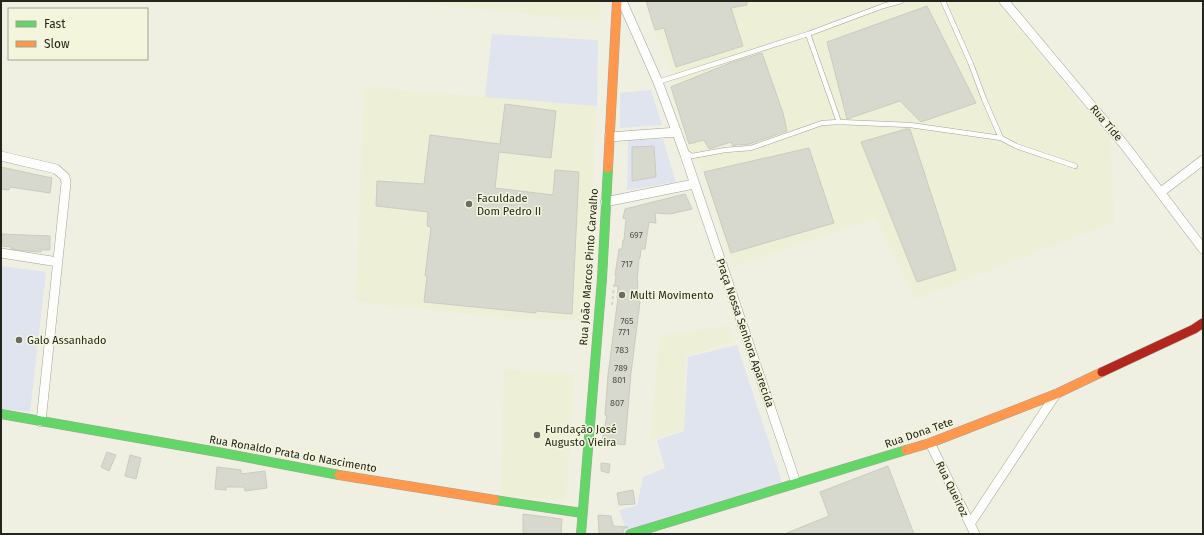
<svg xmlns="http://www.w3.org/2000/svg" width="1204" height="535" viewBox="0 0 1204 535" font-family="'Fira Sans',sans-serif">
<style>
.built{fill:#eeefd7;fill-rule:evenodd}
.green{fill:#dfe4ef}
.building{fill:#d8d9ce;stroke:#cbcbc0}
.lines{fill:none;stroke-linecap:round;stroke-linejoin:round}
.lane-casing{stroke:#a2a398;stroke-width:5.5}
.street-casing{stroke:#a2a398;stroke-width:10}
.fast-casing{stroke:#a2a398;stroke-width:10}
.slow-casing{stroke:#a2a398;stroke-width:10}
.jam-casing{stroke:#a2a398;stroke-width:10}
.path{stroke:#d2d2ce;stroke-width:2;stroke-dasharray:3 3;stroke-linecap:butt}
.lane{stroke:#fdfdfb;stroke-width:4.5}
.street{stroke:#fdfdfb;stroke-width:9}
.fast{stroke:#63d668;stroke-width:9}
.slow{stroke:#ff974d;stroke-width:9}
.jam{stroke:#b3261e;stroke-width:9}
.poi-dot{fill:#6b6c61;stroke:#f3f6dc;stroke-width:1.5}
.labels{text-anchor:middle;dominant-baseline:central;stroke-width:3;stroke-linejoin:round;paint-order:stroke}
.number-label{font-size:9px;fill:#515248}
.street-label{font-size:11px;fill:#24251c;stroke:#f3f6dc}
.poi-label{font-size:11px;fill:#24251c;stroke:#f3f6dc;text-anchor:start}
</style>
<rect width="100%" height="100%" fill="#eff0e2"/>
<path class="built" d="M404 1H601L600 22Z
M645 1H996L1110 140 1114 222 915 299 876 218 733 267 704 172 692 156 670 86 677 83 675 77 654 31Z
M364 87 597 106 594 146 590 320 518 319 401 307 356 301ZM505 105 556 111 551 158 499 152 495 187 549 195 536 313 424 302 426 283 479 288V283L487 234 427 226 430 203 423 187 430 135 500 144ZM556 170 579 172 572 314 545 311ZM377 181 419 184 376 206Z
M729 326 734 341 685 357 684 429 650 440 660 335Z
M504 369 574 374 566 500 501 496Z"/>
<path class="green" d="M492 34 598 40 597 106 485 97Z
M651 90 662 125 620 128V93Z
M663 139 676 182 627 190 628 140Z
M1 266 46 272 30 412 1 409Z
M737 345 782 482 626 530 619 510 637 506 643 477 665 468 657 440 684 431 688 357Z"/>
<path class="building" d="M646 1H747V5L731 8 743 46 676 67 664 28 655 30Z
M927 6 976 103 921 122 900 101 847 119 827 42Z
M762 53 783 113 787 131 750 144 740 145 739 144 733 146 731 142 709 149 704 140 689 144 671 87 730 63Z
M505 104 556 111 551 158 499 152 495 188 553 195 555 170 579 172 572 314 536 311V313L424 302 427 276H425L431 227 427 226 428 212 376 206 377 181 424 184 430 135 500 144Z
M906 129H910L956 270 917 282 861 142Z
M654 146 656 177 632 181V147Z
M809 148 834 223 731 253 704 172Z
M1 167 52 178 50 193 10 187 9 190 1 189Z
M685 194 692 209 670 214 655 213 656 223 649 222 645 249H641L640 258H639L637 281H638L637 293H640L639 302H640L631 373 625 445 602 442 607 415H605L608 375 618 298H617L618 286H615L616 275H615L619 249H622L623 240H624L626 219 623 218 625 209Z
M2 234 50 236V250H41V252L27 251 11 249V247L2 246Z
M107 452 116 455 109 471 101 467Z
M130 455 141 458 136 479 125 476Z
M601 463 610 464 609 473 601 471Z
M888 466 914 534H784L829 516 820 492Z
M217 467 241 470V474L265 471 267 488 245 491 244 487H226V490L215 489Z
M633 490 635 504 619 505 617 493Z
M523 514 562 519 561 534H523Z
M598 515 611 516 613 526 628 527 624 529 623 533H599Z"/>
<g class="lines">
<g class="lane-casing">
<path id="lane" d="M943 1 971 64 984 99 1001 138 1016 146 1075 166
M808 34 839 122 910 125 1001 138
M658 82 808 34 883 6 901 1
M685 152 692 156 725 150 751 148 822 123 839 122"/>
</g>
<g class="street-casing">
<path id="street" d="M622 1 658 82 684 152 796 483
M1004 1 1126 147 1203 249
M609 137 677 132
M1 156 56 169 65 177 66 183 41 422
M1161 192 1203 160
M605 202 694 184
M1 253 58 262
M930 443 975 534
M970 524 1056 394"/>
</g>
<g class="fast-casing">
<path id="fast" d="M1 414 223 453 339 475
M495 500 582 513
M581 534 602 279 608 168
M630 534 906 450"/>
</g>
<g class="slow-casing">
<path id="slow" d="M608 168 617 1
M906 450 930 443 1056 394 1102 372
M339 475 495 500"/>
</g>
<g class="jam-casing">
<path id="jam" d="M1102 372 1194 329 1203 323"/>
</g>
<path class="path" d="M612 305 614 285 613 284"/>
<use href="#lane" class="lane"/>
<use href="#street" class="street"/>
<use href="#fast" class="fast"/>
<use href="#slow" class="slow"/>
<use href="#jam" class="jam"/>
</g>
<g class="poi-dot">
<circle cx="469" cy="204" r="4"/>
<circle cx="622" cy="295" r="4"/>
<circle cx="19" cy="340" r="4"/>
<circle cx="537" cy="435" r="4"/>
</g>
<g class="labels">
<g class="number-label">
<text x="636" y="235">697</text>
<text x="627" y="264">717</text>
<text x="627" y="321">765</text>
<text x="624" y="332">771</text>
<text x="622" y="350">783</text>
<text x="621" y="368">789</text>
<text x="619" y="380">801</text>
<text x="617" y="403">807</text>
</g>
<g class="street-label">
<text transform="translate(1106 123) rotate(50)">Rua Tide</text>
<text transform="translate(589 267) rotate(-86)">Rua João Marcos Pinto Carvalho</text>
<text transform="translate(745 333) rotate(71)">Praça Nossa Senhora Aparecida</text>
<text transform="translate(919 433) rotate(-19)">Rua Dona Tete</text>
<text transform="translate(293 454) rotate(10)">Rua Ronaldo Prata do Nascimento</text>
<text transform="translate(952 489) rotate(64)">Rua Queiroz</text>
</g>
<g class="poi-label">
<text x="477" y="198">Faculdade<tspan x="477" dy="13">Dom Pedro II</tspan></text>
<text x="630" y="295">Multi Movimento</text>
<text x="27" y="340">Galo Assanhado</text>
<text x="545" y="429">Fundação José<tspan x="545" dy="13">Augusto Vieira</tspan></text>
</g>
</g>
<rect width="1204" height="535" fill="none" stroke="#24251c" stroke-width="4"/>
<rect x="8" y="8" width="140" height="52" fill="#f3f6dc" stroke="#a0a28f"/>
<rect x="16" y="21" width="20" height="6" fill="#63d668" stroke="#a0a28f"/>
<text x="44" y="28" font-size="12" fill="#24251c">Fast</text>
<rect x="16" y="41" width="20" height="6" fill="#ff974d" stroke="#a0a28f"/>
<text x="44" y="48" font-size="12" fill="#24251c">Slow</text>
</svg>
